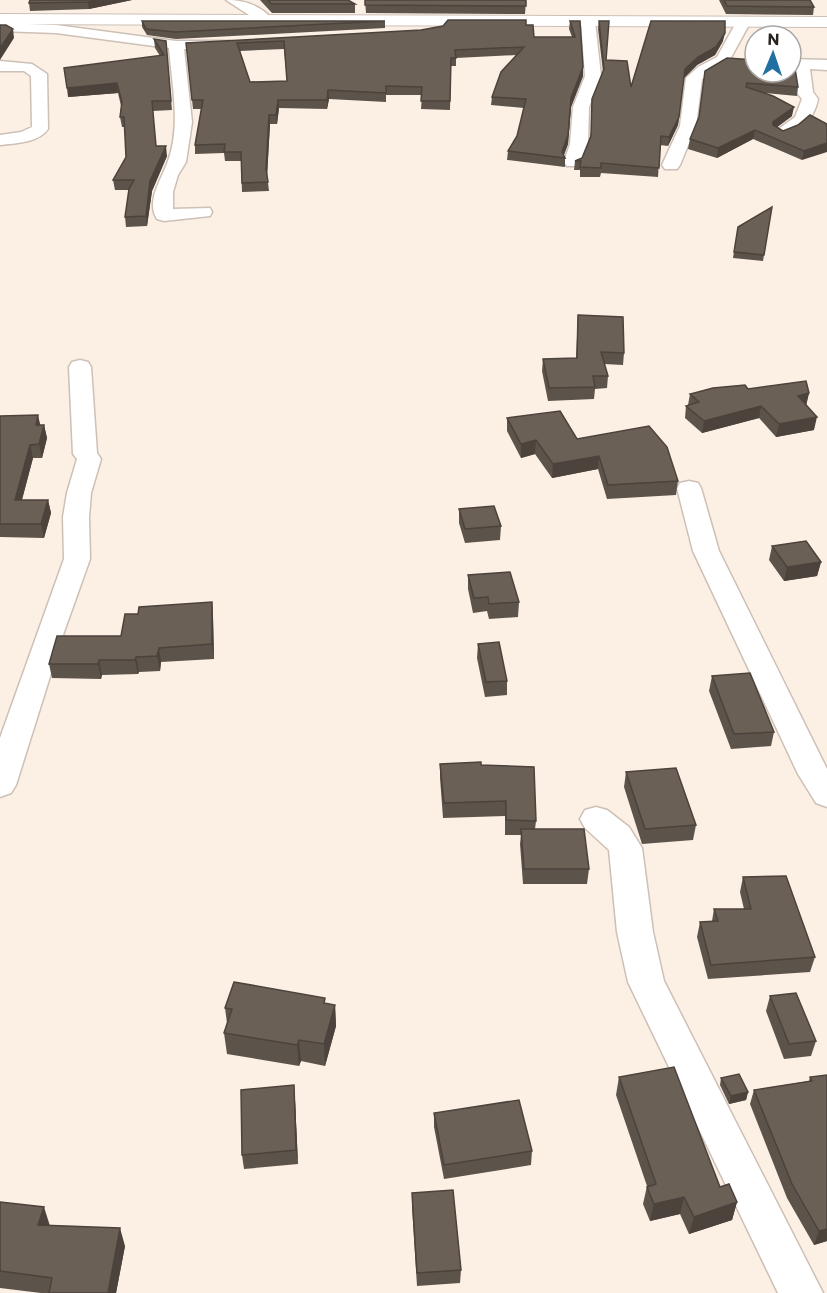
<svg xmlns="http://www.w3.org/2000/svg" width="827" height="1293" viewBox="0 0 827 1293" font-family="Commissioner,sans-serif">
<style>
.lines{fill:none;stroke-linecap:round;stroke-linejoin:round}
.minor-casing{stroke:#cdc0b6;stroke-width:3}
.secondary-casing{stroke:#cdc0b6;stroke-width:2}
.minor{fill:#fff;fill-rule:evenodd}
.secondary{fill:#fff;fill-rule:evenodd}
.wall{fill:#5c534a;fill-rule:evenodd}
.shaded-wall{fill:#4b433c}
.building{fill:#6b6056;stroke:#4b433c;stroke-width:1.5;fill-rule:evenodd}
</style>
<rect width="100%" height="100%" fill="#fcefe4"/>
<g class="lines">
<g class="minor-casing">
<path id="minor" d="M226 0C244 0 260 5 272 19L270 22H260Z
M588 17 595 21 601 76 589 107 588 144 579 166H567L564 162 570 144 573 107 585 76 581 21Z
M744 17 751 21 728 63 702 79 696 126 680 165 677 169H665L662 165 680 126 686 78 698 67 717 57 737 21Z
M0 23 56 25 176 41H230L232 44 230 47 225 48 184 49 192 122 186 162 178 175 173 192V209L210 208 212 212 210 216 164 221 157 219C145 201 163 177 168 161 181 126 172 85 169 48L56 33 0 31Z
M791 59 827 60V70L810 69 813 92 818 99C814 119 801 133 781 138L773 133 795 117 802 99 797 93 795 69H791Z
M0 61 32 64 47 74 48 129C38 143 16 143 0 145V135L21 132 32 127 31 76 24 71H0Z
M80 360 88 362 91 367 97 453 101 459 91 493 89 517 90 559 64 632 16 785 11 793 0 797V738L64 559 63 517 67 493 77 459 73 454 69 367 72 362Z
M689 481 698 483 701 488 719 551 827 769V807L816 803 798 774 693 551 677 488 680 483Z
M596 807 607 810 629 827 642 848 653 932 664 981 823 1293H778L628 982 617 932 609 850 585 828 580 819 585 810Z"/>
</g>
<g class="secondary-casing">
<path id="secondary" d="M0 14 827 17V27L0 24Z"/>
</g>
<use href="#minor" class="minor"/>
<use href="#secondary" class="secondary"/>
</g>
<path class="wall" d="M30 0H132L89 9 30 11 29 3Z
M260 0H348L355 4V13H272Z
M365 0H526L525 14 366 13Z
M719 0H810L814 7 813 15 726 14Z
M142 21H385V28L176 39 147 35 142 27Z
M570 21H580L583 76 571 107 568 144 564 155 565 158V167L507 160 508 151 517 136 524 108 491 105 492 97 516 55 456 58V66H451L450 110 421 109 422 95H386V102L329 99 327 109 279 108 277 124H270L267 175 269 191 242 192 241 161H225L224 153 195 154V145L201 109H193L186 43 526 25 534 37H572L569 29ZM284 49 287 81 250 82 240 51Z
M599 21 606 60 631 87 723 41 715 55 697 65 684 78 678 125 668 146 660 145 658 177 601 173 600 177H580V170H574L575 161 582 158 590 137 603 72 598 29Z
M154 39 166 41 172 110 153 111 156 146 167 156 152 191 147 226 126 227 125 217 129 190H115L113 180 126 157 125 127H122L120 117 121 106 118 93 68 97 160 56 155 48Z
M705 71 798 87 797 96 765 93 792 116 777 127 783 131 827 124 802 160 753 139 717 158 688 149 690 139 699 117Z
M772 207 763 261 733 258 738 227Z
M578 315 624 353 623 365 604 364 608 376 607 388 595 389 594 399 548 401 542 371 543 359 576 358Z
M748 389 809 393 806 405 814 430 776 437 759 418 702 433 685 418 686 406 688 405 690 394Z
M0 416 40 425H44L47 438 42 458H33L22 500H48L51 513 44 538 0 537Z
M507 418 577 439 678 481 676 495 607 499 598 469 552 478 535 454 521 458 507 431Z
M459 509 501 526 500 540 465 543 459 523Z
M772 546 821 562 817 576 784 581 769 560Z
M468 575 519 602 518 617 489 619 487 611 473 613 468 589Z
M212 602 213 617 214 659 161 662 160 671 139 672 138 674 102 675 101 679 52 678 49 664 121 636 138 614Z
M478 644 507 681V695L485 697 477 658Z
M712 676 774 732 771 746 731 749 709 691Z
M440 764 481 765 536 821 535 829 589 869 587 884H523L520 844 521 835H505V816L443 818 440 778Z
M626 772 696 825 693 840 642 844 624 787Z
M743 877 815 957 810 972 708 979 697 937 700 922 712 921 714 909H744L740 892Z
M770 996 816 1041 811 1056 784 1059 766 1011Z
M326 1003 335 1005 336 1026 325 1066 301 1061 299 1066 227 1054 224 1033 227 1023 225 1008Z
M827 1075V1241L814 1245 787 1198 750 1104 754 1090 809 1081 810 1077Z
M619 1077 720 1187 737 1202 732 1220 689 1234 680 1214 650 1221 643 1204 647 1186 616 1095Z
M721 1078 748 1092 746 1100 729 1104 720 1085Z
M295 1100 298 1164 244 1169 242 1155Z
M434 1113 532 1151 531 1165 444 1179 434 1127Z
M412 1193 461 1270 460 1283 417 1286 412 1207Z
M0 1202 50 1226 125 1246 116 1293H41L0 1288Z"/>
<path class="shaded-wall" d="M98 0H132L89 9 88 2Z
M13 29 14 38 0 60V48Z
M725 33 723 41 715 55 697 65 684 78 685 69Z
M583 67V76L571 107 568 144 563 157 562 152 571 98Z
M117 83 118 93 68 97 67 88Z
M328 90 329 99 327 109V100Z
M278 100 279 108 277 124 276 115Z
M794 107 792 116 772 131 773 122Z
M269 115 270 124 267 178 266 169Z
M679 117 678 125 668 146 669 137Z
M755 130 753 139 717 158 718 148Z
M827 143V152L802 160 804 151Z
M166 146 167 156 152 191 147 226 146 216 150 181Z
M809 393 806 406 798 396Z
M761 406 759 418 702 433 704 421Z
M38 415 41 428 36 425Z
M817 417 814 430 776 437 779 424Z
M44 425 47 438 42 458 39 444Z
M536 440 535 454 521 458V444Z
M30 445 33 458 18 514 15 500Z
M599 456 598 469 552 478 553 464Z
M48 500 51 513 44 538 41 524Z
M821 562 817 576 784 581 787 567Z
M212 602 213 617 214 659 212 644Z
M159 648 161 662 160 671 157 656Z
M136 657 139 672 138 674 135 660Z
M99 660 102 675 101 679 98 664Z
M335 1005 336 1026 325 1066 324 1044Z
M299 1040 301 1061 299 1066 297 1045Z
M294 1085 295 1100 298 1164 296 1150Z
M748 1092 746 1100 729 1104 731 1096Z
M684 1197 680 1214 650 1221 654 1204Z
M737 1202 732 1220 689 1234 694 1217Z
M44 1207 50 1226 38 1225Z
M120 1228 125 1246 116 1293H108Z
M827 1229V1241L814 1245 819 1231Z"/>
<path class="building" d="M30 0H98L88 2 29 3Z
M268 0H348L355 4H271Z
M365 0H526V6L365 5Z
M724 0H810L814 7 727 6Z
M448 20H526V25H533L534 37H575L570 21H580L583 67 571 98 568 135 562 152 565 158 508 151 517 136 526 99 492 97 501 72 524 47 455 50 456 58H451L450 101H421L422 87 386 86V93L328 90 327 100H278L276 115H269L266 169 268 182 242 183 241 152H224L225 144 195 145 203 100H192L186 43 421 30 443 26ZM284 41 287 81 250 82 237 43Z
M142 21H385L175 32 146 29Z
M599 21H609L606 60 627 61 631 87 651 21H725V33L716 47 698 57 685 69 679 117 669 137 661 136 659 168 601 163V168L580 167 581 161H575L582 158 591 136 592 99 604 69Z
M0 25H6L13 29 0 48Z
M154 39 166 41 171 101H152L156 146H166L150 181 146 216 125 217 129 189 134 180H113L126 157 124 117H120L122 102 117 83 67 88 64 68 164 55Z
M727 58 755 60V72H791V62H794L798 87 747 83 746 87 773 96 794 107 773 122V125L783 131 798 125 810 115 827 124V143L804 151 755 130 718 148 690 139 699 117 705 71Z
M772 207 764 255 734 252 738 227Z
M578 315 623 317 624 353 601 352 608 376H593L595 387 549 388 543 359 577 358Z
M806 381 809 393 798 396 817 417 779 424 761 406 704 421 686 406 699 402 690 394 713 388 745 385 748 389Z
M560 411 577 439 649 426 667 447 678 481 608 485 599 456 553 464 536 440 521 444 507 418Z
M38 415 36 425H44L39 444 30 445 15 500H48L41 524H0V416Z
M494 506 501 526 465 529 459 509Z
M806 541 821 562 787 567 772 546Z
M510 572 519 602 489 604 488 597 474 598 468 575Z
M212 602V644L159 648 157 656 136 657 135 660H99L98 664H49L57 636H121L125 614H138L139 607Z
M499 642 507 681 486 682 478 644Z
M750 673 774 732 734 734 712 676Z
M481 762V765L534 767 536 821 506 820V801L444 803 440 764Z
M676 768 696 825 645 829 626 772Z
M521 829H584L589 869H524Z
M786 876 815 957 711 965 700 922 718 921 714 909H751L743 877Z
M234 982 325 998 324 1003 335 1005 324 1044 299 1040 297 1045 224 1033 232 1009 225 1008Z
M796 993 816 1041 789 1044 770 996Z
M674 1067 720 1187 729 1184 737 1202 694 1217 684 1197 654 1204 647 1187 656 1184 619 1077Z
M739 1074 748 1092 731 1096 721 1078Z
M827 1075V1229L819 1231 792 1184 754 1090 812 1081 810 1077Z
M294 1085 296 1150 242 1155 241 1090Z
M519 1100 532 1151 444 1165 434 1113Z
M453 1190 461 1270 417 1273 412 1193Z
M0 1202 44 1207 38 1225 120 1228 108 1293H49L52 1278 0 1271Z"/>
<g transform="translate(773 54) rotate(2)"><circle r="28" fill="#ffffff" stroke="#a9a7a5" stroke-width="1.5"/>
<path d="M0-4.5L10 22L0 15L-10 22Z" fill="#2070a1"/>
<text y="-9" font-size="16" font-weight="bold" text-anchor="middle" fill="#28231f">N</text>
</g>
</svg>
